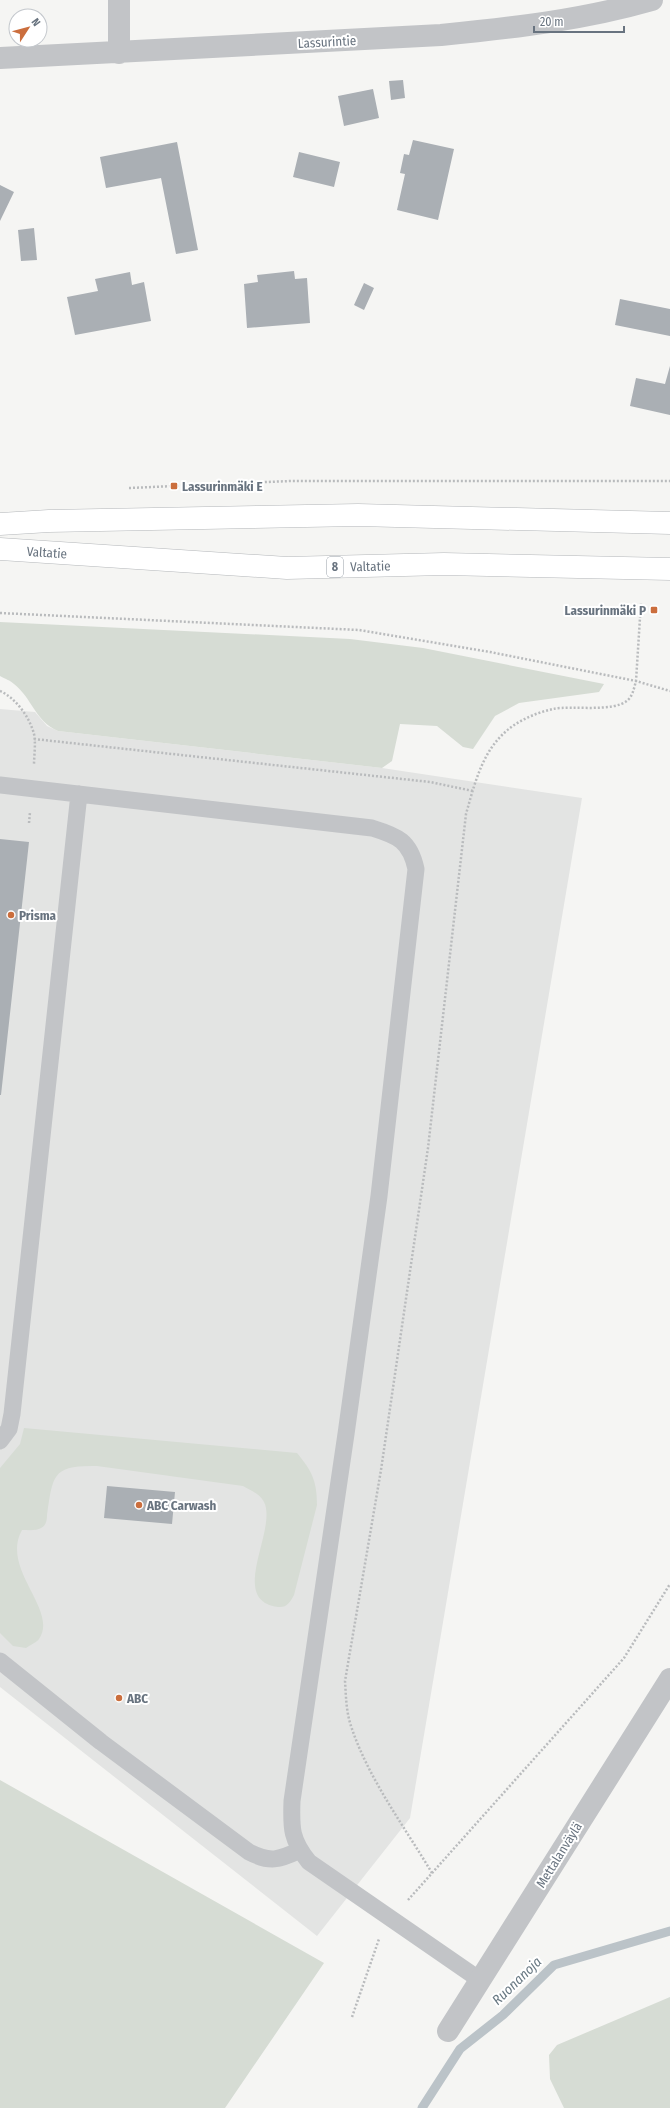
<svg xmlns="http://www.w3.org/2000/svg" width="670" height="2108" viewBox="0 0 670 2108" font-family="'Fira Sans Condensed',sans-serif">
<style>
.built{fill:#e3e4e3}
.green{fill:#d6dcd4}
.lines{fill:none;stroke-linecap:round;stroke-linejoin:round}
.stream{stroke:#bbc3c8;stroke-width:9}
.building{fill:#aaafb4}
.trunk-casing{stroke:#b4b7ba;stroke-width:23}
.path{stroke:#b9bbbd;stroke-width:2.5;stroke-dasharray:2 2;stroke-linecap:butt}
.service{stroke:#c2c4c7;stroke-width:17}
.minor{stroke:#c2c4c7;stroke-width:22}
.trunk{stroke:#fff;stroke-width:22}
.poi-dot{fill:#cb6e3d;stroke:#fff;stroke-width:1.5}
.labels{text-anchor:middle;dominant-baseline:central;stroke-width:4;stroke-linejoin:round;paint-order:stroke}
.shield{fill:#fff;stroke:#959da5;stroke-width:1}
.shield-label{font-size:12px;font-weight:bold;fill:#68737f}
.street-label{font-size:13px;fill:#68737f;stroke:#fff}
.poi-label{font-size:13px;font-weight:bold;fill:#68737f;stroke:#fff;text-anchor:start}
.water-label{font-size:14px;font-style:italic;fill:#697983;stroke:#fff}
</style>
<rect width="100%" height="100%" fill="#f5f5f3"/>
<path class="built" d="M0 709 35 712 47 726 58 731 382 768 582 798 410 1818 317 1936 0 1687Z"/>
<path class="green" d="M0 622 350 639 423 648 604 684 599 692 519 703 495 716 473 749 463 747 437 726 400 724 392 761 382 768 58 731C35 721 32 698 14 684 10 680 5 679 0 676Z
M24 1428 297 1453C312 1471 317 1481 317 1505L294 1595C290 1602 287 1608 278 1607 227 1600 278 1530 264 1502 260 1494 250 1490 243 1486L97 1466C52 1465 53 1475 47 1515 47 1520 46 1526 41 1528 37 1531 28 1530 22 1530 0 1569 59 1610 39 1639 37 1642 30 1645 26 1648L13 1646 0 1633V1468L20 1444Z
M0 1780 324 1963 225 2108H0Z
M670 1997V2108H564L550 2079 549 2055 557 2045Z"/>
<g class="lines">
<path class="stream" d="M422 2108 460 2049 503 2015 554 1965 670 1931"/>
</g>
<path class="building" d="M403 80 405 98 391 100 389 81Z
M373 89 379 118 344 126 338 96Z
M413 140 454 149 438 220 397 210 405 174 400 173 404 154 409 155Z
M177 142 198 250 176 254 161 178 106 188 100 157Z
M299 152 340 162 334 187 293 177Z
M0 185 14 192 0 221Z
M34 228 37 260 21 261 18 230Z
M294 271 295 279 307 278 310 323 247 328 244 284 258 282 257 275Z
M130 272 132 285 144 282 151 321 75 335 67 297 98 291 95 279Z
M364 283 374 288 364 310 354 305Z
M620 299 670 309V336L615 325Z
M670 366V415L630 406 636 378 665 384Z
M0 839 29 842 1 1095H0Z
M107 1486 175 1492 172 1524 104 1518Z"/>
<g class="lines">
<g class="trunk-casing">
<g id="trunk">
<path d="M0 524 49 521 358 515 670 523"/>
<path id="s1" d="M0 549 287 568 444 564 670 569"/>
</g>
</g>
<path class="path" d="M129 488 290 481H670
M0 613 359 630 490 652 636 681 670 691
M0 691C16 698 30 718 34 734 36 744 34 755 34 765
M34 739 430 782 473 791
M29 823 30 812
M432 1873C404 1826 368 1778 351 1726 346 1711 346 1696 345 1681L381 1470 428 1148 466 814C474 786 481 756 502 735 516 721 535 713 553 709 572 705 613 713 628 700 633 695 634 688 636 681L641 602
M408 1900 624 1658 670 1584
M352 2017 379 1939"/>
<path class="service" d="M0 785 372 828C398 836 410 841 416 869L379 1196 346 1434 292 1801C291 1828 291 1840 309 1862L480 1980
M0 1441 9 1429 12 1414 79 794
M0 1661 101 1742 249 1852C270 1863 279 1860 300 1850"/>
<path class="minor" d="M119 53V0
M0 58 441 35C512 28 583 20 652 0
M448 2031 670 1679"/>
<use href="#trunk" class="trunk"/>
</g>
<g class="poi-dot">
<rect x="170" y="482" width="8" height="8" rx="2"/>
<rect x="650" y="606" width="8" height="8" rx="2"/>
<circle cx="11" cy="915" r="4"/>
<circle cx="139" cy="1505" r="4"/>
<circle cx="119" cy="1698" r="4"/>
</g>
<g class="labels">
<rect class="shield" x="327" y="557" width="16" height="20" rx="3"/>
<g class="shield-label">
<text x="335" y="567">8</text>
</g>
<g class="street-label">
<text transform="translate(327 42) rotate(-3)">Lassurintie</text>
<text stroke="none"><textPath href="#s1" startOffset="47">Valtatie</textPath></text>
<text stroke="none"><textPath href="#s1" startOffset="371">Valtatie</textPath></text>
<text transform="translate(559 1855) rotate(-58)">Mettalanväylä</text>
</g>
<g class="poi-label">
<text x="182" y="486">Lassurinmäki E</text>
<text x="646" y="610" text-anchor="end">Lassurinmäki P</text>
<text x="19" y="915">Prisma</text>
<text x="147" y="1505">ABC Carwash</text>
<text x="127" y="1698">ABC</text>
</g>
<g class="water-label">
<text transform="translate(517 1981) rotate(-44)">Ruonanoja</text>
</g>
</g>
<g transform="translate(28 28) rotate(54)"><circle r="19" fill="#ffffff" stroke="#c3c7cc"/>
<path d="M0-3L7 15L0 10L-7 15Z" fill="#cb6e3d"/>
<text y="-6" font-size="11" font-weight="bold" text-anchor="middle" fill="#68737f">N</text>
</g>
<path d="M534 26v6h90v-6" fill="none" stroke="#68737f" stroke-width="2"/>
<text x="540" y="26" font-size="12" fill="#68737f" stroke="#ffffff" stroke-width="3" paint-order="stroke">20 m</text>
</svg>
